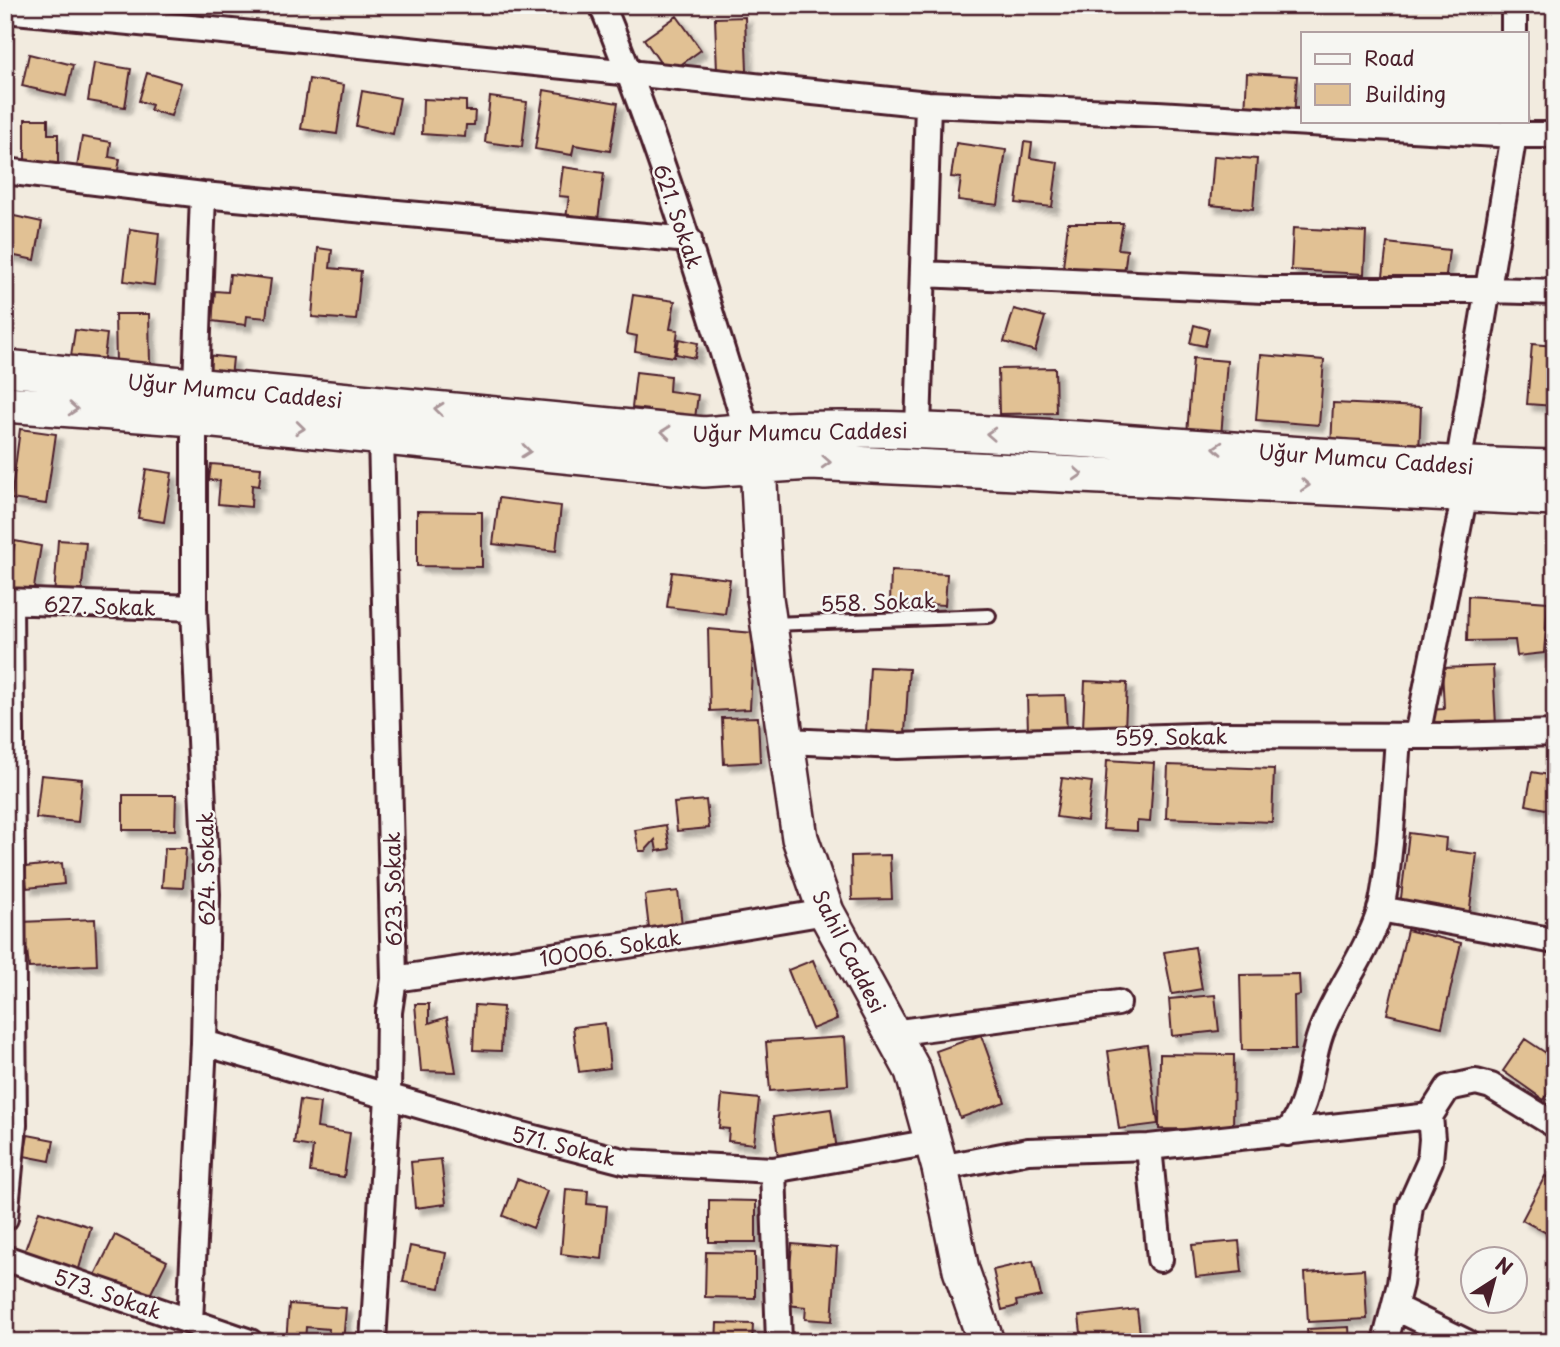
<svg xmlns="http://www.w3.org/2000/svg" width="1560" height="1347" viewBox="0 0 1560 1347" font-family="'Playpen Sans',sans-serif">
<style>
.building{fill:#e1c194;stroke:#4a1f2b;stroke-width:2;filter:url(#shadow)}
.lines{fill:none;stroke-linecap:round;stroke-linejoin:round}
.lane-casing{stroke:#4a1f2b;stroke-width:18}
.street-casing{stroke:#4a1f2b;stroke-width:30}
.secondary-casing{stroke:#4a1f2b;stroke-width:40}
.lane{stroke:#f6f6f2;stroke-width:12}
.street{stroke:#f6f6f2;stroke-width:24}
.secondary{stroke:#f6f6f2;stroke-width:35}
.oneway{stroke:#a99598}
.labels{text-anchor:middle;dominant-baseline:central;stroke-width:5;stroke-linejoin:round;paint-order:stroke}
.street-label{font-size:21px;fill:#4a1f2b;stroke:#f6f6f2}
</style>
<defs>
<filter id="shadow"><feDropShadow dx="6" dy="6" stdDeviation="2" flood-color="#0004"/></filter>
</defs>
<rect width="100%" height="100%" fill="#f2ebdf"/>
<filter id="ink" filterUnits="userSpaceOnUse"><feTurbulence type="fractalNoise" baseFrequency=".0143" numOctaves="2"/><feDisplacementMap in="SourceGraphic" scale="14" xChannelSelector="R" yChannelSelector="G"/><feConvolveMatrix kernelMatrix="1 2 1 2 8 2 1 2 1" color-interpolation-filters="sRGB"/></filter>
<g filter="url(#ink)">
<path class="building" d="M677 16 701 50 668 74 644 39Z
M745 17 747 71 717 72 715 18Z
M29 54 73 65 66 96 22 86Z
M94 63 131 69 125 107 88 101Z
M147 73 181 83 171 116 150 110 152 105 139 101Z
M1247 73 1297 76 1294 117 1245 114Z
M309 79 344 85 337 134 301 129Z
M544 90 618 103 610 151 574 145 572 155 535 149Z
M362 91 400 98 393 134 356 126Z
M490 97 527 102 522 147 485 142Z
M423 99 466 101V111H475L474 125H466L465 137 422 134Z
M25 119H48V134H58V165H25Z
M82 137 111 142 109 157 120 159 116 181 76 173Z
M1024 142 1032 143 1030 158 1058 162 1052 207 1016 203Z
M956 143 1006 150 998 205 958 200 961 178 951 177Z
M1214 156 1257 159 1253 209 1210 205Z
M563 167 604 173 597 227 565 225 569 197 559 196Z
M5 214 42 222 35 260 5 254Z
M1068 223H1123L1118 249 1127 250 1124 274 1063 267Z
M1293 228 1366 232 1364 274 1291 270Z
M130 229 159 233 154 285 124 281Z
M1387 243 1449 250 1445 283 1383 276Z
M318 248 332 250 330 268 361 271 356 320 312 317Z
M230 274 271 279 266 318 247 316 246 325 212 321 215 291 228 292Z
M633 295 675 301 670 329 678 330 674 357 635 351 637 336 627 334Z
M1014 309 1045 317 1035 351 1004 342Z
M115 314H149L150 365 116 366Z
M1194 325 1209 329 1205 346 1190 343Z
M75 330 107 334 102 373 69 369Z
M679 339 698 343 695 358 676 354Z
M1532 344 1555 346V406L1527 404Z
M206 355 233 358 231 377 204 375Z
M1261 355 1324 360 1319 425 1256 420Z
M1193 358 1227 361 1221 437 1187 434Z
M1055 368 1056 413 999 414 998 369Z
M636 372 670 376 669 391 698 395 693 434 647 428 649 410 632 408Z
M1333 403 1421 407 1419 452 1331 448Z
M20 429 56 434 46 504 11 499Z
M211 464 261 468 259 486 252 485 251 507 218 504 220 481 209 480Z
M146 469 172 473 164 522 138 518Z
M499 498 561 506 556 551 493 544Z
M417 511 482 512V567L417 566Z
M58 540 86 542 81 599 54 597Z
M15 541 41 546 32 599 5 594Z
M891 571 947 574 945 605 890 602Z
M672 572 730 579 725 614 667 607Z
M1468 596 1548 602 1544 653 1517 656 1515 640 1467 641Z
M708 629 754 633 750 709 710 711Z
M1493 666 1496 725 1428 727 1427 710 1444 709 1442 668Z
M870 667 909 669 905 733 866 731Z
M1085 681 1127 683 1125 730 1083 728Z
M1065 695 1067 731 1028 732 1027 696Z
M758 717 760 762 724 764 722 718Z
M1107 760 1154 763 1150 822 1137 821V831L1103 829Z
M1168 765 1274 769 1272 822 1166 818Z
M1532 772 1555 776V811L1526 805Z
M41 775 82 779 78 822 36 818Z
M1062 778 1092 782 1087 821 1056 817Z
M123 795H176L175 830H123Z
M706 800 709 828 677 831 674 803Z
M666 825 670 849 657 851 655 840 645 851H639L635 830Z
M1409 833 1446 838 1445 850 1477 854 1469 915 1400 906Z
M165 848H186L183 888 162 887Z
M890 855 892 899 852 900 851 856Z
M62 863 64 884 27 888 25 867Z
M678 891 682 925 649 929 645 895Z
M95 919 97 965 29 968 27 949H22L20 922Z
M1407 930 1461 943 1442 1027 1387 1014Z
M1195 947 1202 989 1172 994 1164 952Z
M813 960 837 1019 812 1029 788 970Z
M1299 974 1300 995 1294 996 1295 1050H1242L1240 975Z
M1215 995 1219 1031 1172 1036 1169 999Z
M415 1004H429V1023L447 1017 456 1072 421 1071Z
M475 1005 503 1007 501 1051 473 1050Z
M605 1023 610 1068 579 1072 573 1027Z
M981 1035 1005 1102 960 1118 936 1051Z
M845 1037 848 1085 770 1091 766 1042Z
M1525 1039 1555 1059V1084L1544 1100 1503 1071Z
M1147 1045 1158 1124 1119 1129 1108 1051Z
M1160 1054 1234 1055 1233 1130 1159 1129Z
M722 1095 759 1099 754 1144 728 1141 729 1129 719 1128Z
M300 1100 320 1103 317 1128 350 1133 344 1177 310 1172 313 1147 294 1144Z
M831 1109 837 1150 778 1158 773 1117Z
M28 1135 54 1140 50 1161 24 1156Z
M441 1159 446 1204 415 1208 411 1162Z
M1545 1176 1555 1181V1230L1552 1236 1522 1220Z
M517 1179 547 1191 533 1228 503 1216Z
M566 1189 588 1191 587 1204 607 1206 602 1259 561 1254Z
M709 1200 756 1201V1242H709Z
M39 1211 91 1227 76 1279 21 1261Z
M115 1235 167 1261 146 1303 94 1277Z
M1239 1241 1242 1272 1196 1277 1192 1245Z
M792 1244 837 1248 832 1321 805 1319 806 1307 787 1305Z
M410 1246 446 1253 440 1288 403 1282Z
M706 1252 755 1253V1298L705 1297Z
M1033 1261 1041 1296 1016 1301 1017 1306 1002 1310 993 1270Z
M1364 1269 1367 1319 1308 1322 1305 1273Z
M289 1304 346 1308 343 1342H328L329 1329 306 1327 305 1342H286Z
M1137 1309 1141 1342 1082 1341 1079 1316Z
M717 1323 753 1324 752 1342H716Z
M1349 1327 1350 1342H1308L1307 1329Z"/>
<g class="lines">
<g class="lane-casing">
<path id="lane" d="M772 624 989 616"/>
</g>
<g class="street-casing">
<path id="street" d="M602 5C659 144 703 287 747 431
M1514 5V33
M5 10 264 35 928 104 1158 114 1514 135H1555
M5 171 203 195 689 240
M923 274 1264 290H1489L1555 292
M196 385 203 195
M918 429 928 104
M1458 466 1514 135V121
M5 601 194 608
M1417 736 1465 493
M787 741 898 746 1223 735 1452 736 1555 733
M1380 909 1555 941
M394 979 628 945 826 912
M892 1033 1118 1003
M204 1043 511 1132 627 1162 773 1170 932 1142
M1287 1133C1312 1102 1308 1068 1321 1032 1336 992 1364 958 1378 917 1386 893 1387 868 1390 843 1393 807 1396 771 1398 736
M1149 1147 1160 1259
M940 1168 1028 1151 1149 1147 1430 1116
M773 1170 779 1342
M5 1218 14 1125 10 601
M5 1258 250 1342
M1394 1307 1466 1342
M190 1321 204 1043 207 894 194 608V418
M373 1342 388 1097 389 1012 394 979 381 436
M1385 1342 1400 1284 1410 1206 1430 1161 1432 1139 1430 1116 1448 1088 1476 1082 1491 1086 1555 1125"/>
</g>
<g class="secondary-casing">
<path id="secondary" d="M5 368 704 435C817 424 929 430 1042 437 1213 447 1384 464 1555 468
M5 404 194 418 704 469 811 462 1555 498
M751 441 758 464 765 598 800 838 826 912 913 1071 940 1168 961 1270 986 1342"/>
</g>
<use href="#lane" class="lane"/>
<use href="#street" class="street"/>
<use href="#secondary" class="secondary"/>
</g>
<defs><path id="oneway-chevron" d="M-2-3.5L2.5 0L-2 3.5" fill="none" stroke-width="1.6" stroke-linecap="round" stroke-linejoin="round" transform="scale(1.75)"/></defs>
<g class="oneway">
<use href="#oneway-chevron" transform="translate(73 409) rotate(4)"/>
<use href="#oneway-chevron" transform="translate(439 409) rotate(-174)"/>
<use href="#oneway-chevron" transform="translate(300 428) rotate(6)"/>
<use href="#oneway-chevron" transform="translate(666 432) rotate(-174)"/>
<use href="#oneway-chevron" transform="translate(991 434) rotate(-177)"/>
<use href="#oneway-chevron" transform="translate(1218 448) rotate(-176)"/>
<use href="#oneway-chevron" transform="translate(526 451) rotate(6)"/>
<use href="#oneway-chevron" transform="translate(826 462) rotate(3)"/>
<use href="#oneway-chevron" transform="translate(1078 474) rotate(3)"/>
<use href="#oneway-chevron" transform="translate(1305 485) rotate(3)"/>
</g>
</g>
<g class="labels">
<g class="street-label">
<text transform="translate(679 216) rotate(71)">621. Sokak</text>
<text transform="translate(235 390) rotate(5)">Uğur Mumcu Caddesi</text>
<text transform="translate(800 431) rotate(-1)">Uğur Mumcu Caddesi</text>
<text transform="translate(1366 458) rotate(4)">Uğur Mumcu Caddesi</text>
<text transform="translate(878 601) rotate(-2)">558. Sokak</text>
<text transform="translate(100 605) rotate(2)">627. Sokak</text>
<text transform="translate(1171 736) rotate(-1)">559. Sokak</text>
<text transform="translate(205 869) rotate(-91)">624. Sokak</text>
<text transform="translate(392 889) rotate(-91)">623. Sokak</text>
<text transform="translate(610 947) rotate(-9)">10006. Sokak</text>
<text transform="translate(850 951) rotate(63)">Sahil Caddesi</text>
<text transform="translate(564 1145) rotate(14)">571. Sokak</text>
<text transform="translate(108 1293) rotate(19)">573. Sokak</text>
</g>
</g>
<rect width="1560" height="1347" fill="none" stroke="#f6f6f2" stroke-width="28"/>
<rect x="14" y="14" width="1532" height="1319" fill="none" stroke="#4a1f2b" stroke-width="2.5" filter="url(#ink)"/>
<rect x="1301" y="32" width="228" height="91" fill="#f6f6f2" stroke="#b1a0a2" stroke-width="2"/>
<rect x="1315" y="54" width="35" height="10" fill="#f6f6f2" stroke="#b1a0a2" stroke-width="2"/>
<text x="1364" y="66" font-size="21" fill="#4a1f2b">Road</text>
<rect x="1315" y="84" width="35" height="21" fill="#e1c194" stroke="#b1a0a2" stroke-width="2"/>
<text x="1364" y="102" font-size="21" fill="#4a1f2b">Building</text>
<g transform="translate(1494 1280) rotate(36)"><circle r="33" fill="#f6f6f2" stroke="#b1a0a2" stroke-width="2"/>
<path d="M0-5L12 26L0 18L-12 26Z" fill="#4a1f2b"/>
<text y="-10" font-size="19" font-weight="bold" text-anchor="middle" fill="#4a1f2b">N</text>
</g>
</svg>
